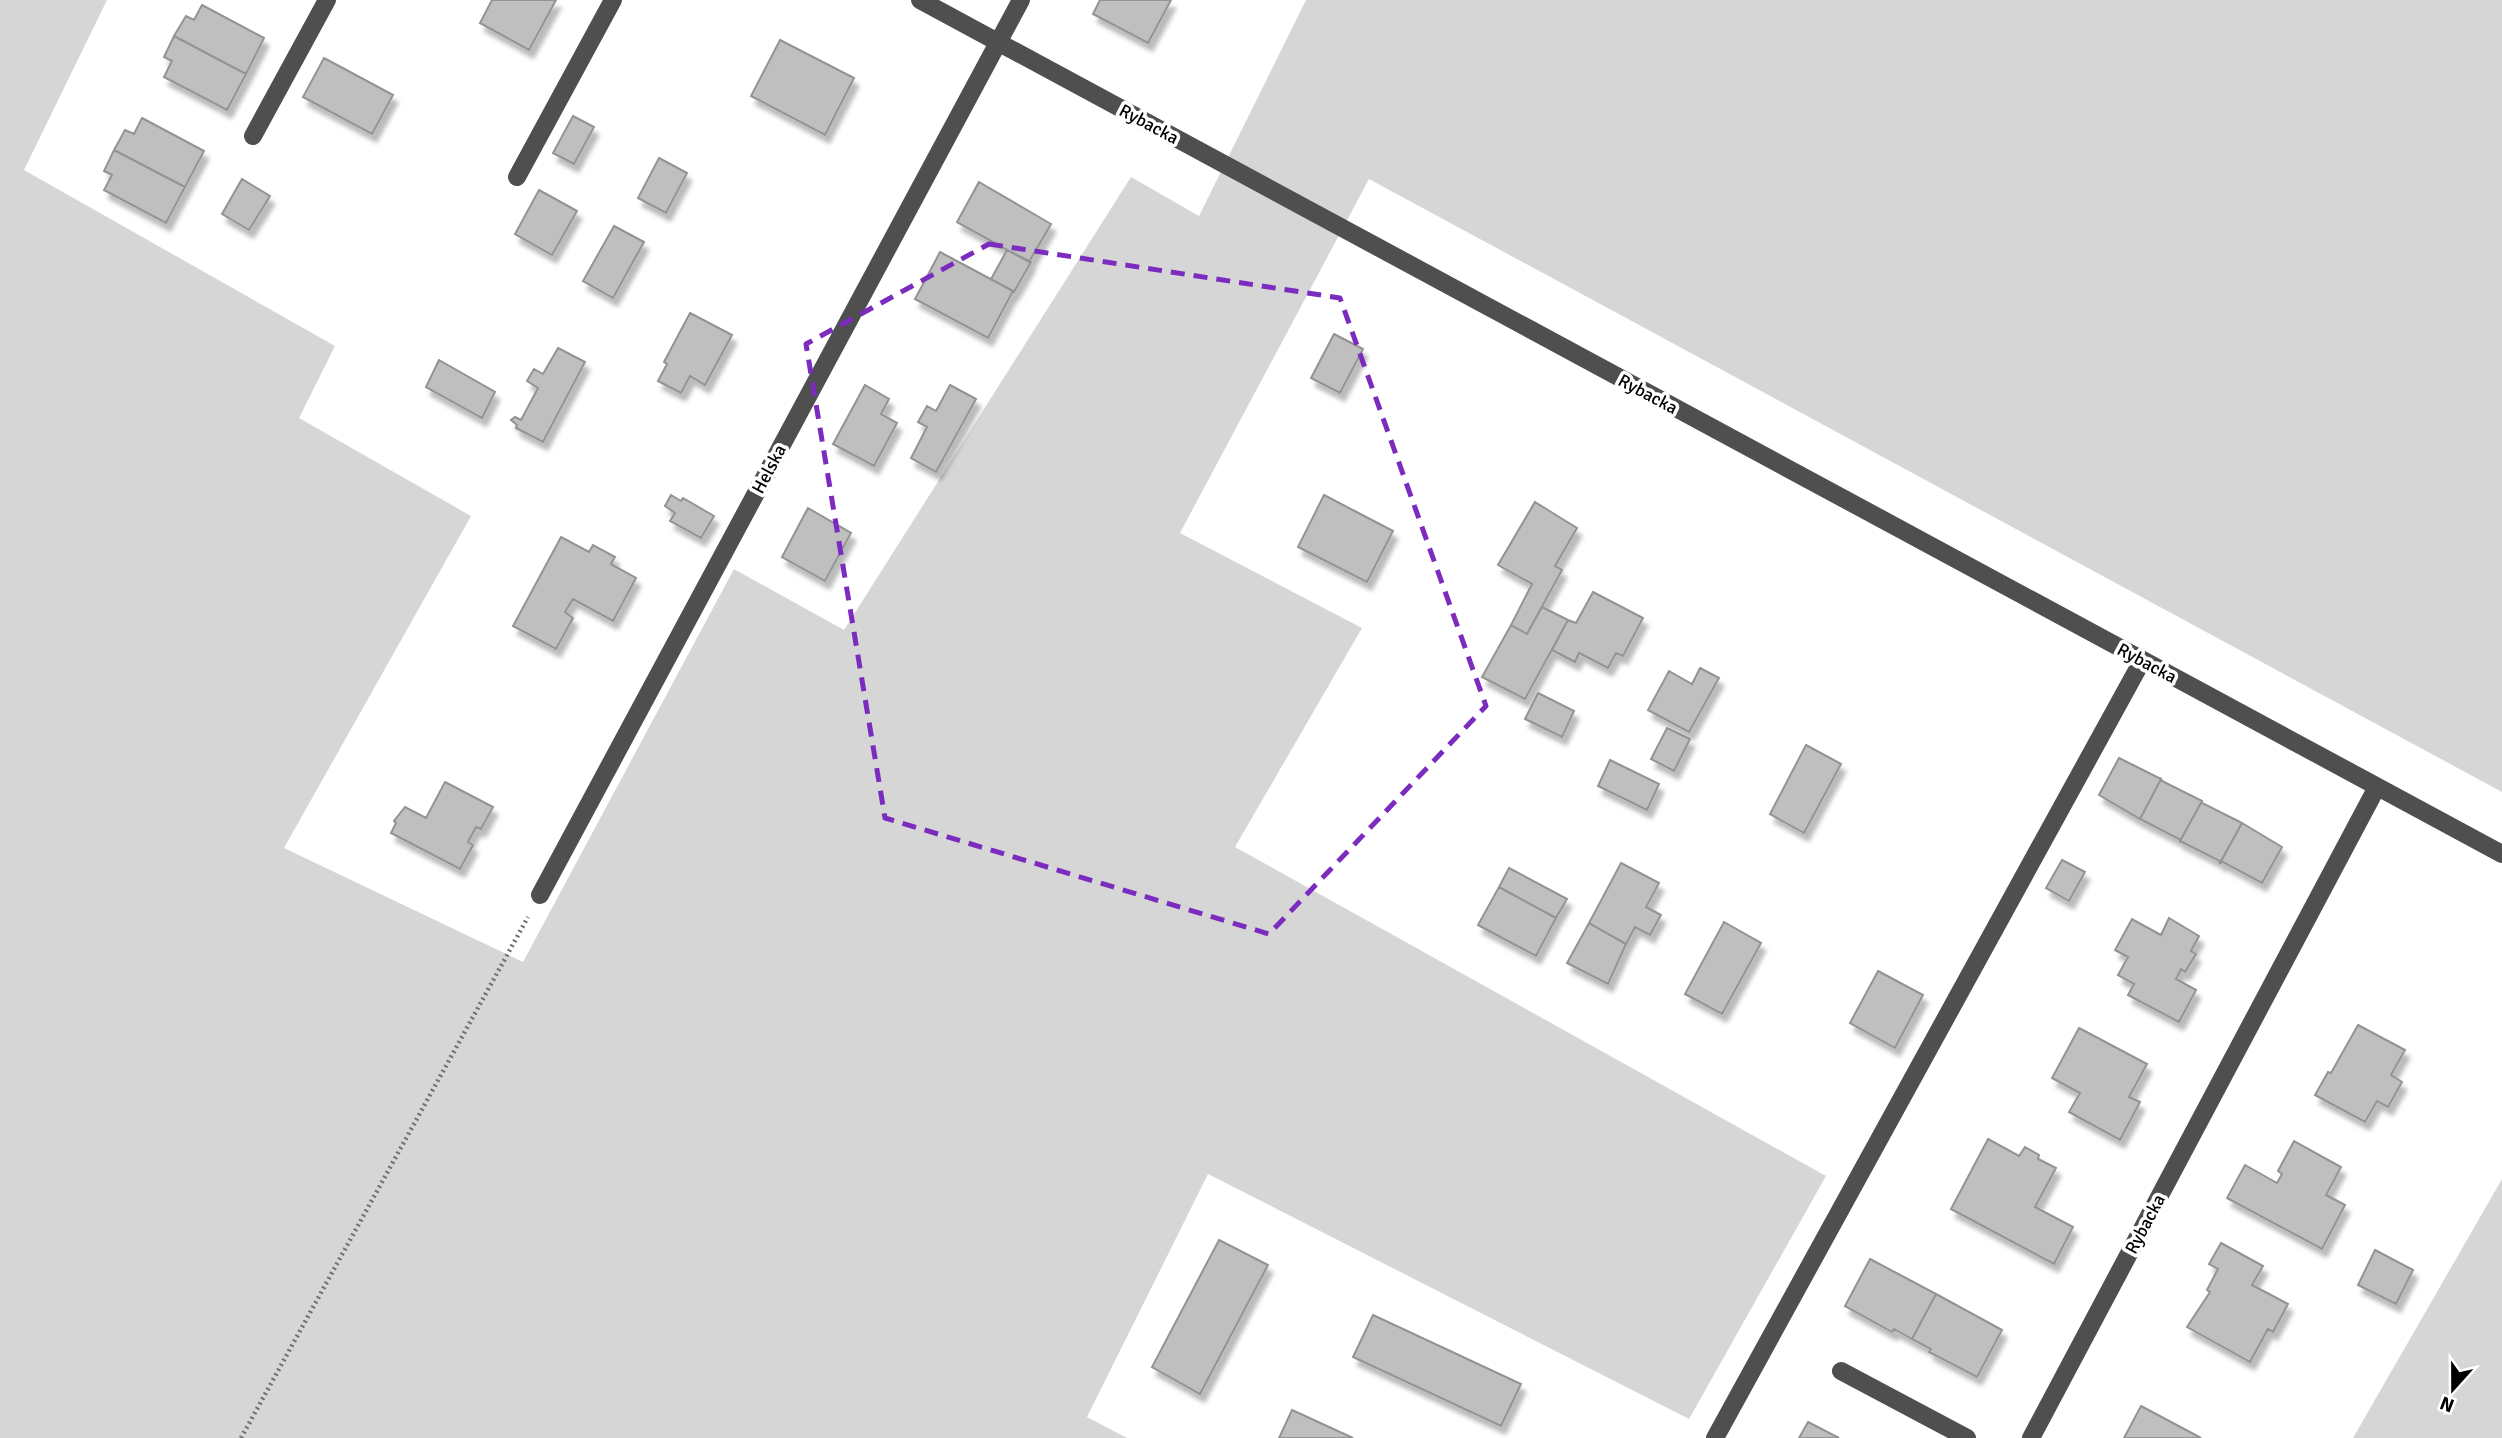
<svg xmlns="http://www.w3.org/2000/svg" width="2502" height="1438" viewBox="0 0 2502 1438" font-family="Signika,sans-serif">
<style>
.green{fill:#d6d6d6}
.building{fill:#bfbfbf;stroke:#939393;stroke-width:2;filter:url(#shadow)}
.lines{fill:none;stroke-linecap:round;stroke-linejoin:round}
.path{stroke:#717171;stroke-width:4.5;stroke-dasharray:2 3.5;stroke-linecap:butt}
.minor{stroke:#4f4f4f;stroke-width:18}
.marked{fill:none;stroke:#7b2cbf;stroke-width:5;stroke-dasharray:14 9;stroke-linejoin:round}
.labels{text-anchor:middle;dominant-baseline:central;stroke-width:7;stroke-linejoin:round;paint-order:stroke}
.street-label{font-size:18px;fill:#000;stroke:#fff}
</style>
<defs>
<filter id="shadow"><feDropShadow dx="4.5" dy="8" stdDeviation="2" flood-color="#0004"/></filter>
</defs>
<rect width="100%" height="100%" fill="#fff"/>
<path class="green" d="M0 0H107L24 170 335 346 299 418 471 516 284 848 523 962 734 569 844 630 1131 177 1199 216 1306 0H2502V792L1369 179 1180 533 1362 628 1235 847 1826 1176 1689 1419 1208 1174 1087 1417 1127 1438H0Z
M2502 1179V1438H2353Z"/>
<path class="building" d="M492 0H556L529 50 480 23Z
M1100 0H1171L1148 43 1093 14Z
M202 5 264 38 246 74 174 36 186 16 194 20Z
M174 36 246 74 227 110 164 77 172 61 164 57Z
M780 40 854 78 825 135 751 96Z
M324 58 393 95 372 134 303 97Z
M573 116 594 127 574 164 553 153Z
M142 118 204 151 185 187 114 150 125 130 134 134Z
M114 150 185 187 166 223 104 190 112 175 104 171Z
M659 158 687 173 666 213 638 198Z
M242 179 270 196 249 230 222 214Z
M979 182 1051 224 1029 262 957 222Z
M539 190 577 211 552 255 515 234Z
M614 226 644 242 613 298 583 281Z
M1007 250 1031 262 1014 292 991 279Z
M940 252 1013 291 988 338 915 299Z
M690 313 732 335 705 385 690 376 681 393 658 381 667 364 664 362Z
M1334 334 1363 349 1340 393 1311 378Z
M558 348 585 362 543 442 516 428 517 425 511 420 515 417 521 420 538 388 527 381 534 369 543 374Z
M439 360 495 392 482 418 426 387Z
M865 385 889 399 881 414 897 423 874 466 833 444Z
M950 385 976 399 936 472 911 458 927 427 918 422 927 406 936 411Z
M671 495 681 501 683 498 714 516 701 538 670 521 675 513 665 506Z
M1324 495 1393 531 1367 582 1298 547Z
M1535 502 1577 528 1555 566 1562 570 1527 634 1511 625 1532 584 1498 565Z
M808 508 851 533 825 581 782 557Z
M561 537 589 552 593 545 615 557 611 564 636 578 613 621 573 599 565 612 573 618 556 649 513 626Z
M1593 592 1643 618 1623 656 1616 653 1608 668 1579 653 1575 662 1552 650 1568 620 1576 623Z
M1542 607 1568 620 1525 699 1482 677 1511 625 1527 634Z
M1700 668 1719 678 1689 732 1648 710 1669 671 1692 684Z
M1538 693 1574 711 1562 737 1525 719Z
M1667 728 1690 739 1674 771 1651 759Z
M1806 745 1841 764 1804 833 1770 814Z
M2119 758 2161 779 2140 819 2099 795Z
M1610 760 1659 784 1647 810 1598 786Z
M2161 779 2162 781 2202 801 2180 841 2179 839 2140 819Z
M445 782 493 807 481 829 476 827 468 842 473 845 460 869 391 833 396 823 394 821 405 807 426 818Z
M2202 801V803L2242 823 2220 863V861L2180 841Z
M2242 823 2282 847 2262 883 2223 862 2220 863Z
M2062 860 2085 872 2069 901 2046 888Z
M1621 863 1659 883 1646 907 1661 915 1650 935 1635 927 1626 944 1589 923Z
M1509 868 1567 899 1556 918 1499 887Z
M1499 887 1556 918 1536 956 1478 925Z
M2169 918 2199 936 2191 951 2196 954 2185 972 2181 969 2176 979 2196 990 2179 1022 2128 995 2134 984 2118 975 2128 957 2115 950 2132 919 2161 935Z
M1724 922 1761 943 1722 1014 1685 994Z
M1589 923 1626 944 1608 984 1567 963Z
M1878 971 1923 995 1895 1048 1850 1023Z
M2358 1025 2405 1050 2391 1075 2402 1082 2388 1107 2377 1101 2365 1122 2315 1095 2328 1072 2331 1073Z
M2079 1028 2147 1064 2129 1097 2140 1102 2120 1140 2069 1112 2080 1093 2052 1078Z
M1988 1139 2019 1156 2025 1147 2039 1155 2038 1159 2056 1168 2035 1207 2073 1227 2054 1264 1951 1209Z
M2294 1141 2341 1167 2326 1195 2345 1205 2322 1249 2227 1198 2245 1165 2277 1183 2282 1174 2278 1171Z
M1219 1240 1268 1265 1200 1394 1152 1367Z
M2221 1243 2263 1266 2252 1285 2288 1304 2273 1332 2268 1329 2250 1362 2187 1327 2210 1292 2207 1290 2218 1269 2209 1264Z
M2375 1250 2413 1270 2396 1304 2358 1285Z
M1870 1259 1936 1294 1912 1339 1894 1329 1892 1332 1845 1306Z
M1936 1294 2002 1330 1977 1377 1929 1352 1931 1349 1912 1339Z
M1373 1315 1521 1384 1501 1426 1353 1357Z
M2141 1406 2201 1438H2124Z
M1292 1410 1353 1438H1279Z
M1808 1422 1839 1438H1799Z"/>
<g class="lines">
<path class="path" d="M241 1438 528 917"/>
<path class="minor" d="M920 0 2502 854
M253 136 327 0
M517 177 613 0
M540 895 1021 0
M1841 1371 1967 1438
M1715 1438 2142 661
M2031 1438 2377 787"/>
</g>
<path class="marked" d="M989 244 1340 298 1486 706 1269 934 885 818 806 344Z"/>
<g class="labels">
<g class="street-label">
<text transform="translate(1149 124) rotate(28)">Rybacka</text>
<text transform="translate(1648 394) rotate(28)">Rybacka</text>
<text transform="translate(769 469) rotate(-62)">Helska</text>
<text transform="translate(2147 663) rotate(28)">Rybacka</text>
<text transform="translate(2145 1224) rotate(-62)">Rybacka</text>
</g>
</g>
<g transform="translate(2453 1389) rotate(201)" stroke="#ffffff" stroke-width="5" paint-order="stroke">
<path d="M0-5L12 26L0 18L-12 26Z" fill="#000000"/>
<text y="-10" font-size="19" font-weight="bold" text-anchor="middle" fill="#000000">N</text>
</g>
</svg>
